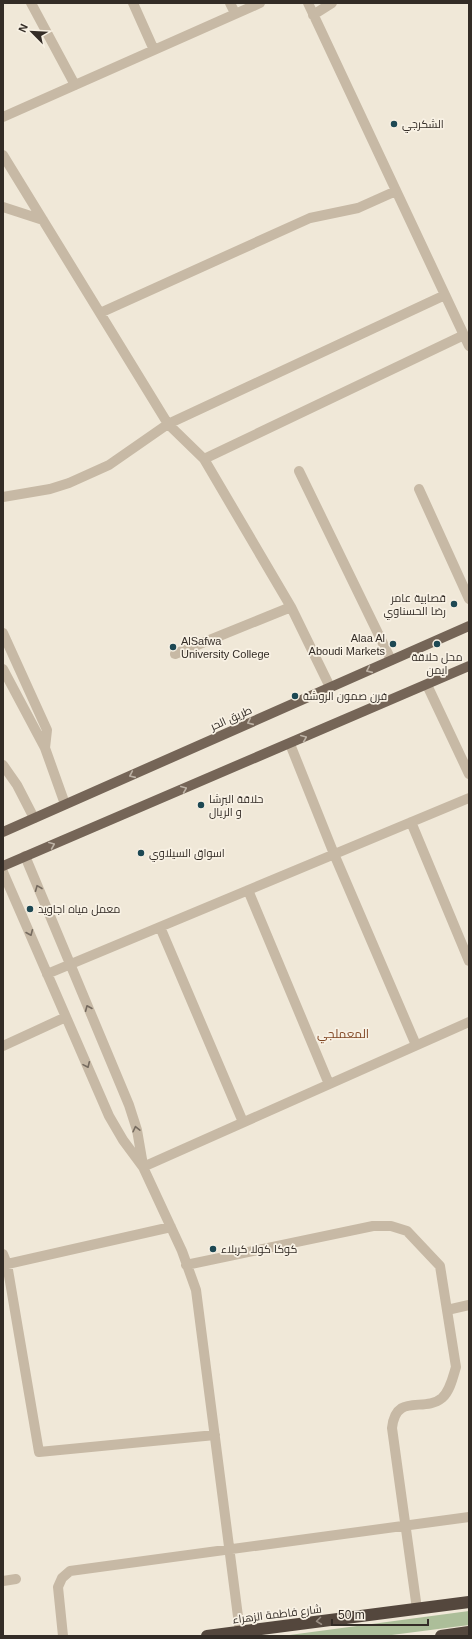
<svg xmlns="http://www.w3.org/2000/svg" width="472" height="1639" viewBox="0 0 472 1639" font-family="Arial,Cairo,sans-serif">
<style>
.green{fill:#acbe99}
.lines{fill:none;stroke-linecap:round;stroke-linejoin:round}
.minor{stroke:#c7b9a5;stroke-width:10}
.major{stroke:#756557;stroke-width:10}
.highway{stroke:#54473d;stroke-width:12}
.oneway{stroke:#bdb2a5}
.oneway2{stroke:#766b5f}
.oneway3{stroke:#968b80}
.poi-dot{fill:#1d4853;stroke:#f8f1e4;stroke-width:1.5}
.labels{text-anchor:middle;dominant-baseline:central;stroke-width:3.5;stroke-linejoin:round;paint-order:stroke}
.poi-label{font-size:11px;fill:#332c26;stroke:#f8f1e4;text-anchor:start}
.street-label{font-size:11px;fill:#332c26;stroke:#f8f1e4}
.neighbourhood-label{font-size:12px;fill:#7f4522;stroke:#f8f1e4}
</style>
<rect width="100%" height="100%" fill="#f0e8d8"/>
<path class="green" d="M469 1611V1625L384 1636H282Z"/>
<g class="lines">
<path class="minor" d="M31 3 75 85
M133 3 154 50
M230 3 235 13
M308 3 469 346
M313 15 332 3
M3 117 260 3
M3 155 168 424 204 459 291 607 330 687
M3 207 43 220
M100 313 310 218 358 208 396 191
M204 459 464 335
M299 471 391 660
M419 489 469 599
M3 497 50 489 69 483 109 465 168 424 445 295
M3 633 47 730 45 748
M175 654 291 607
M3 669 45 748 65 804
M427 685 469 774
M290 744 334 854 416 1045
M3 765 17 785 34 818
M411 822 469 961
M25 856 129 1105 137 1130 143 1165
M3 872 109 1116 123 1140 143 1167 182 1251 196 1290 240 1632
M248 890 329 1084
M160 927 243 1122
M47 974 469 798
M3 1046 66 1017
M143 1167 469 1022
M3 1254 7 1264 39 1452 215 1435
M3 1265 171 1227
M186 1265 373 1226H391L407 1231 440 1266 456 1367C453 1377 450 1391 442 1398 424 1413 396 1392 392 1428L417 1609
M447 1310 469 1305
M3 1581 16 1579
M63 1636 58 1587 62 1578 70 1571 469 1517"/>
<path class="major" d="M3 832 469 626
M3 866 469 666"/>
<path class="highway" d="M207 1636 469 1602
M441 1636 469 1632"/>
</g>
<defs><path id="oneway-chevron" d="M-2-3.5L2.5 0L-2 3.5" fill="none" stroke-width="1.6" stroke-linecap="round" stroke-linejoin="round"/></defs>
<g class="oneway">
<use href="#oneway-chevron" transform="translate(369 670) rotate(156)"/>
<use href="#oneway-chevron" transform="translate(250 722) rotate(156)"/>
<use href="#oneway-chevron" transform="translate(304 738) rotate(-23)"/>
<use href="#oneway-chevron" transform="translate(132 775) rotate(156)"/>
<use href="#oneway-chevron" transform="translate(184 789) rotate(-23)"/>
<use href="#oneway-chevron" transform="translate(52 845) rotate(-23)"/>
</g>
<g class="oneway2">
<use href="#oneway-chevron" transform="translate(38 888) rotate(-112)"/>
<use href="#oneway-chevron" transform="translate(30 933) rotate(67)"/>
<use href="#oneway-chevron" transform="translate(88 1008) rotate(-113)"/>
<use href="#oneway-chevron" transform="translate(87 1065) rotate(66)"/>
<use href="#oneway-chevron" transform="translate(136 1129) rotate(-103)"/>
</g>
<use class="oneway3" href="#oneway-chevron" transform="translate(319 1621) rotate(173)"/>
<g class="poi-dot">
<circle cx="394" cy="124" r="4"/>
<circle cx="454" cy="604" r="4"/>
<circle cx="393" cy="644" r="4"/>
<circle cx="437" cy="644" r="4"/>
<circle cx="173" cy="647" r="4"/>
<circle cx="295" cy="696" r="4"/>
<circle cx="201" cy="805" r="4"/>
<circle cx="141" cy="853" r="4"/>
<circle cx="30" cy="909" r="4"/>
<circle cx="213" cy="1249" r="4"/>
</g>
<g class="labels">
<g class="poi-label">
<text x="402" y="124">الشكرجي</text>
<text x="446" y="598" text-anchor="end">قصابية عامر<tspan x="446" dy="13">رضا الحسناوي</tspan></text>
<text x="385" y="638" text-anchor="end">Alaa Al<tspan x="385" dy="13">Aboudi Markets</tspan></text>
<text x="181" y="641">AlSafwa<tspan x="181" dy="13">University College</tspan></text>
<text x="437" y="657" text-anchor="middle">محل حلاقة<tspan x="437" dy="13">ايمن</tspan></text>
<text x="303" y="696">فرن صمون الروشة</text>
<text x="209" y="799">حلاقة البرشا<tspan x="209" dy="13">و الريال</tspan></text>
<text x="149" y="853">اسواق السيلاوي</text>
<text x="38" y="909">معمل مياه اجاويد</text>
<text x="221" y="1249">كوكا كولا كربلاء</text>
</g>
<g class="street-label">
<text transform="translate(231 718) rotate(-24)">طريق الحر</text>
<text transform="translate(277 1614) rotate(-7)">شارع فاطمة الزهراء</text>
</g>
<g class="neighbourhood-label">
<text x="343" y="1034">المعملجي</text>
</g>
</g>
<rect width="472" height="1639" fill="none" stroke="#332c26" stroke-width="8"/>
<g transform="translate(32 32) rotate(294)" stroke="#f8f1e4" stroke-width="3" paint-order="stroke">
<path d="M0-3L7 15L0 10L-7 15Z" fill="#332c26"/>
<text y="-6" font-size="11" font-weight="bold" text-anchor="middle" fill="#332c26">N</text>
</g>
<path d="M332 1619v6h96v-6" fill="none" stroke="#332c26" stroke-width="2"/>
<text x="338" y="1619" font-size="12" fill="#332c26" stroke="#f8f1e4" stroke-width="3" paint-order="stroke">50 m</text>
</svg>
